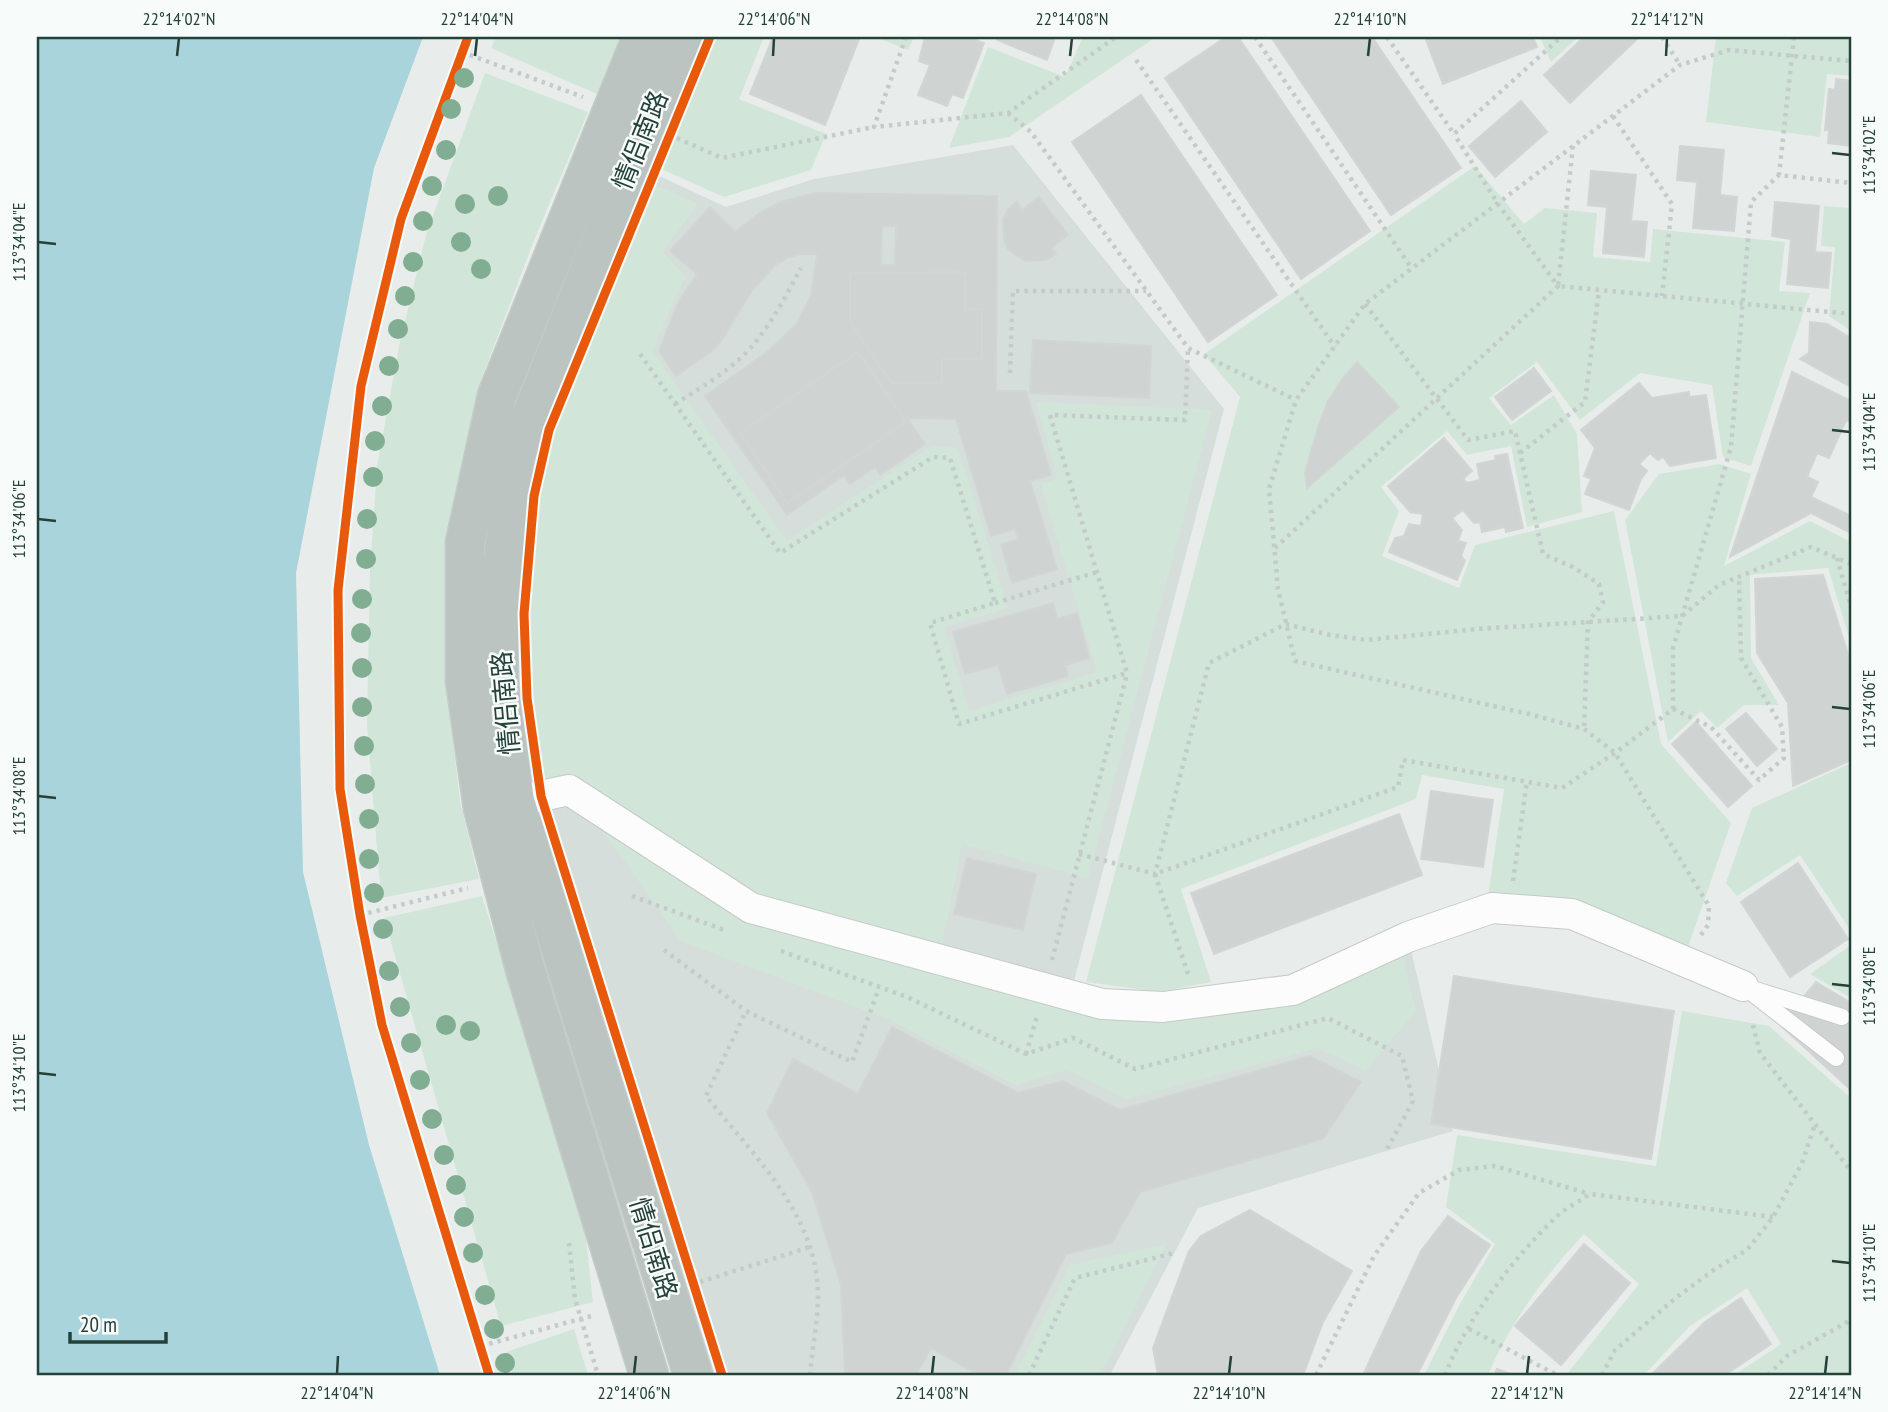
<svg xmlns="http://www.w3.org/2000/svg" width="1888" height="1412" viewBox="0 0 1888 1412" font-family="'PT Sans Narrow','Noto Sans SC',sans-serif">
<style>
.built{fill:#d6dedb}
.green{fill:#d1e6d8}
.water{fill:#a9d4db}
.building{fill:#cfd4d2;stroke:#d1d6d4;stroke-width:2;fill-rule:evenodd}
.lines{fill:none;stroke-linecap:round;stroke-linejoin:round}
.lane-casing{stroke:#c5cac8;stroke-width:18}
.street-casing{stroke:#c5cac8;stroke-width:32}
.highway-casing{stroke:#c3ccc9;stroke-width:41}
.path{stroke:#c3ccca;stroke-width:4.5;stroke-dasharray:3.5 5;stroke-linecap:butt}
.lane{stroke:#fcfcfc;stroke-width:16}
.street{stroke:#fcfcfc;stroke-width:30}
.highway{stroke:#bcc4c2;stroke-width:38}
.cycleway-casing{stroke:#f7fbf9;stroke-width:13}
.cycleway{stroke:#e8590c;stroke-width:9}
.tree{fill:#81ae93}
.ticks{fill:none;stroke:#24423a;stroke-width:2.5}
.labels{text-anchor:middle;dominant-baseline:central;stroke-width:5;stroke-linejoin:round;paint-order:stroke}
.street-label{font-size:26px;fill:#24423a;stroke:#f7fbf9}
.neatline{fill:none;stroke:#24423a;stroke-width:2.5}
.ticks-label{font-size:18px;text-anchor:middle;fill:#24423a}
</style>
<rect width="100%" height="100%" fill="#e8edeb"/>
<path class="built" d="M1013 145 1224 409 1070 996 1293 990 1408 937 1453 1131 1198 1208 1110 1375H694L500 687 631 163 726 207 814 179Z"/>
<path class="green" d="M496 37H620L597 94 491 48Z
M690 37H764L739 99 826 134 811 170 724 197 641 160Z
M875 37H914L908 50Z
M1083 37H1156L1009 137 949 148 988 47 1065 77Z
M1540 37H1578L1551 62Z
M1716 37H1851V76L1827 74 1820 137 1706 122Z
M485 73 588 112 535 238 483 375 452 533 446 684 460 801 479 879 381 898 367 725 370 570 377 467 399 346 426 235Z
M1475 166 1524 224 1545 208 1597 213 1593 257 1650 262 1653 229 1785 242 1779 291 1810 293 1751 466 1723 457 1712 385 1640 373 1580 420 1537 362 1489 398 1511 425 1554 395 1577 434 1582 512 1527 527 1511 446 1467 455 1447 431 1381 487 1399 511 1382 556 1459 588 1475 545 1614 511 1661 744 1731 823 1686 953 1488 896 1504 789 1422 775 1416 799 1181 889 1211 982 1160 992 1086 982 1240 397 1204 354Z
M636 176 698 204 662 251 685 277 652 351 787 541 932 446 958 448 1008 608 944 627 969 711 1097 672 1041 484 1058 479 1036 402 1212 410 1088 878 962 844 942 947 753 895 575 775 522 787 513 593 529 456Z
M1824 206 1851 208V331L1829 316 1835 247 1821 246Z
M1720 464 1751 474 1724 566 1810 521 1851 542V644L1828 568 1750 575 1751 658 1779 705H1744L1717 728 1701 711 1668 742 1625 520 1659 474Z
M1851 763V931L1800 855 1737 896 1726 883 1752 808Z
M589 811 752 919 1097 1014 1163 1022 1299 1000 1402 954 1416 1011 1365 1071 1318 1048 1126 1099 1067 1070 1015 1085 888 1019 681 941Z
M482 896 584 1220 593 1302 501 1326 384 918Z
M1851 945V998L1810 974Z
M1682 1011 1769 1026 1851 1098V1375H1734L1781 1344 1747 1288 1690 1326 1644 1375H1566L1639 1284 1584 1234C1544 1277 1511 1321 1488 1375H1424L1461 1302 1495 1244 1446 1207 1457 1135 1656 1166Z
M1167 1244 1102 1371 1089 1375H1015L1070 1265Z
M574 1329 588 1375H513L506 1352Z"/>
<path class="water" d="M37 37H423L374 168 296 573 303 872 369 1145 440 1375H37Z"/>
<path class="building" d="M773 37H853L859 39 825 125 750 94Z
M925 37H967L984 43 963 98 952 94 947 106 918 95 930 65 919 61Z
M998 37H1055L1047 60 997 40Z
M1226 37H1238L1370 231 1301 279 1165 78Z
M1271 37H1372L1461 168 1391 215Z
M1425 37H1533L1537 47 1443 84Z
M1584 37H1639L1570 103 1544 75Z
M1836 79 1851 81V146L1828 143 1829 130H1825L1829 89 1835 90Z
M1141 95 1277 295 1208 342 1072 142Z
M1521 101 1547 132 1495 177 1469 146Z
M1680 146 1724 150 1720 195 1737 197 1734 231 1693 228 1697 182 1677 180Z
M1591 171 1636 175 1631 221 1647 222 1644 257 1603 253 1607 207 1588 205Z
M816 193 997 196 996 391H1026L1051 475 1030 481 1057 569 1012 583 1001 545 1019 539 1015 529 991 536 956 419 907 418 925 444 880 475 875 467 850 484 844 475 787 515 705 396 767 352 796 325 811 296 817 254H801L789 257 775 265 751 292 721 341 713 350 676 376 659 351 679 301 697 274 670 251 710 207 735 232 761 212 783 201ZM882 226H896L895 265H881ZM965 272V309H982V359H942V383H892L850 323V273ZM858 352 906 422 787 503 740 433Z
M1039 197 1068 235 1051 248 1056 254 1046 260 1025 261 1008 249 1004 240 1003 219 1008 209 1017 201 1022 210Z
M1775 202 1819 206 1815 252 1831 253 1828 288 1787 284 1791 239 1772 236Z
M965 272V309H982V359H942V383H892L850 323V273Z
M1810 322 1827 324 1851 338V387L1800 359 1809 353Z
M1033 340 1151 346 1149 398 1030 393Z
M858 352 906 422 787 503 740 433Z
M1357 362 1399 407 1307 488 1305 473 1318 427 1328 401 1341 381Z
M1534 368 1551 391 1512 420 1495 397Z
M1792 372 1851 401V533L1811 513 1730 557Z
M1639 383 1652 398 1689 392V397L1706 395 1716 458 1670 466 1663 457 1658 460 1650 453 1639 464 1647 471 1641 479 1629 510 1585 494 1591 479 1584 476 1595 448 1581 430Z
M1846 420 1851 422V516L1811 497 1818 482 1807 477 1817 453 1829 458Z
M1444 438 1472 471 1463 479 1467 483 1480 480 1477 464 1496 460 1495 456 1507 454 1523 528 1506 532 1505 527 1482 532 1480 522 1474 523 1463 510 1452 518 1462 530 1458 541 1466 543 1461 556 1465 561 1457 580 1389 552 1395 538 1404 536 1409 524 1421 526 1423 514 1410 512 1388 486Z
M1823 575 1851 664V760L1793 786 1788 703 1757 653 1755 579Z
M1053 603 1057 619 1077 613 1089 658 1065 665 1068 676 1007 694 998 665 965 674 953 632Z
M1746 713 1777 749 1757 766 1726 729Z
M1696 722 1752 786 1728 807 1672 744Z
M1431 791 1493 800 1483 867 1421 859Z
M1399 814 1422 875 1214 954 1191 893Z
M967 858 1036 874 1023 930 954 914Z
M1798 863 1848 939 1790 977 1741 902Z
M1454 976 1674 1011 1651 1159 1431 1124Z
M1816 982 1851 1003V1090L1780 1025Z
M892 1027 1018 1093 1063 1081 1120 1110 1310 1056 1361 1082 1323 1139 1140 1192 1112 1243 1066 1254 1006 1375H979L931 1348 916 1375H845L841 1285 812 1192 767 1113 793 1059 858 1094Z
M1250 1210 1352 1271 1323 1322 1303 1375H1158L1153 1348 1189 1251 1201 1236Z
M1448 1216 1490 1245 1456 1298 1417 1375H1363L1421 1251Z
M1584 1244 1630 1283 1561 1365 1515 1326Z
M1741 1298 1771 1344 1725 1375H1651L1705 1322Z
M1497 1369 1513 1375H1494Z"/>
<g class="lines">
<g class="lane-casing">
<path id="lane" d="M1836 1058 1743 986 1842 1017"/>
</g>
<g class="street-casing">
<path id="street" d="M495 806 569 790 751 908 1102 1004 1163 1007 1293 990 1408 937 1492 908 1572 914 1743 986"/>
</g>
<g class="highway-casing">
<path id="highway" d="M642 37 497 396 465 543V680L483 808 525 969 649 1375
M682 37 515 457 499 596V687L515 801 693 1375"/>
</g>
<path class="path" d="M906 37 874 127 1008 113 1116 37
M1255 37 1412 269
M1387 37 1454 134 1561 37
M1662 37 1680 65
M1794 37 1779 175 1851 183
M462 52 583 97
M1136 60 1335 347
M1008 113 1031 132 1188 348 1296 400
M1613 116 1672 204 1662 296
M677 138 722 158 874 127
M1573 146 1558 286 1851 314
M1365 304 1468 440 1515 431 1543 554 1573 567 1599 584 1603 602 1588 622 1584 729
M640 354 780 553 933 457 950 458 995 603 930 623 959 724 1127 673 1050 415 1185 420 1188 348
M1010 373 1013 291H1146
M675 404C702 387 733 369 754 344 773 321 787 294 801 268
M1520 453 1585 402 1599 290
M1275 548 1558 286 1498 204 1454 134
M1837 558 1851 607
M995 603 1097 572
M1673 709 1711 727 1759 780 1784 758 1782 727 1741 658 1739 577
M1079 854 1155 874 1209 663 1286 624 1330 635 1367 640 1477 629 1682 616 1719 585 1811 547 1851 564
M1513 881 1527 781
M632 896 724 930
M360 915 468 888
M1701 935 1708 925 1709 906 1615 753 1584 729 1529 714 1295 661 1278 589 1269 489 1296 400 1365 304 1680 65 1729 50 1851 61
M664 950 746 1011
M781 951 907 997 1026 1054 1073 1038 1135 1069 1328 1018 1402 1056 1413 1101 1386 1151
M1052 960 1127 674
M1188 974 1155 874 1398 787 1403 760 1562 788 1615 753 1673 709V648L1731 447 1751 202 1779 175
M1753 1025 1760 1053 1851 1171
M1026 1054 1037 1016
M569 1243 575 1299 598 1375
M700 1282 810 1247
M1469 1329 1557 1375
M481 1346 595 1315
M810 1375C812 1349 818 1321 818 1294 817 1214 752 1154 706 1096L746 1011 852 1062 879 988
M1029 1375 1075 1278 1174 1253
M1316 1375 1374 1256 1419 1193 1459 1170 1495 1166 1590 1194
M1445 1375C1466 1320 1512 1260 1554 1219 1564 1209 1578 1202 1590 1194L1773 1217
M1602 1375 1615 1350 1677 1297 1715 1269 1747 1250 1773 1217 1802 1163 1815 1124
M1768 1375 1787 1356 1851 1320"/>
<use href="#lane" class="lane"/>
<use href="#street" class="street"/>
<use href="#highway" class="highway"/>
<g class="cycleway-casing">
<path id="cycleway" d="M468 37 401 219 361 386 338 590 340 789 360 915 382 1025 489 1375
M710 37 549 430 534 496 524 614 527 698 541 796 722 1375"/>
</g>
<use href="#cycleway" class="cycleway"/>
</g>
<g class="tree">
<circle cx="464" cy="78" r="10"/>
<circle cx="451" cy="109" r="10"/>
<circle cx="446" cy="150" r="10"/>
<circle cx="432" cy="186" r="10"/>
<circle cx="498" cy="196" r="10"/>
<circle cx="465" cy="204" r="10"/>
<circle cx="423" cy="221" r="10"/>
<circle cx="461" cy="242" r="10"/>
<circle cx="413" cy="262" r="10"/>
<circle cx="481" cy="269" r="10"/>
<circle cx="405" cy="296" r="10"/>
<circle cx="398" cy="329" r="10"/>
<circle cx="389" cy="366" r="10"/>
<circle cx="382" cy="406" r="10"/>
<circle cx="375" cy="441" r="10"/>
<circle cx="373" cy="477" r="10"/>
<circle cx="367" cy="519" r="10"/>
<circle cx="366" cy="559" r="10"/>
<circle cx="362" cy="599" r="10"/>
<circle cx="361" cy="633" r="10"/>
<circle cx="362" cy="668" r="10"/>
<circle cx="362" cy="707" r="10"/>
<circle cx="364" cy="746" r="10"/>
<circle cx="365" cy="784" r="10"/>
<circle cx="369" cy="819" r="10"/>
<circle cx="369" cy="859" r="10"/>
<circle cx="374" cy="893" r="10"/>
<circle cx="383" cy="929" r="10"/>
<circle cx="389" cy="971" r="10"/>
<circle cx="400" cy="1007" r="10"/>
<circle cx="446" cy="1025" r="10"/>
<circle cx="470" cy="1031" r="10"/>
<circle cx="411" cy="1043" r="10"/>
<circle cx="420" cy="1080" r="10"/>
<circle cx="432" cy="1119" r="10"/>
<circle cx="444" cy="1155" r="10"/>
<circle cx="456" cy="1185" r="10"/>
<circle cx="464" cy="1217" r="10"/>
<circle cx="473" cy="1253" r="10"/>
<circle cx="485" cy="1295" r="10"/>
<circle cx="494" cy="1329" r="10"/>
<circle cx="505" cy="1363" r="10"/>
</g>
<path class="ticks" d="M177 56 179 38M475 56 477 38M773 56 774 38M1070 56 1072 38M1368 56 1370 38M1666 56 1667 38M1832 153 1850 155M38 242 56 244M1832 430 1850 432M38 519 56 521M1832 707 1850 709M38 796 56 798M1832 984 1850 986M38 1073 56 1075M1832 1261 1850 1263M337 1374 338 1356M634 1374 636 1356M932 1374 934 1356M1229 1374 1231 1356M1527 1374 1529 1356M1825 1374 1827 1356"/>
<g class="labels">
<g class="street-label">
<text transform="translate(640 140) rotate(-68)">情侣南路</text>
<text transform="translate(505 703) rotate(-95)">情侣南路</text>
<text transform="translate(654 1248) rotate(73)">情侣南路</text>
</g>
</g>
<rect width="1888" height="1412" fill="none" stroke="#f7fbf9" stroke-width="77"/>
<path d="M70 1332v10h96v-10" fill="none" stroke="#24423a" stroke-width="3.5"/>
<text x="80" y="1332" font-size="21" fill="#24423a" stroke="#f7fbf9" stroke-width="5" paint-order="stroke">20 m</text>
<rect x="38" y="38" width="1812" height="1336" class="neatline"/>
<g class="ticks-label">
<text x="179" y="25">22°14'02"N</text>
<text x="477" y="25">22°14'04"N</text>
<text x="774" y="25">22°14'06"N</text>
<text x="1072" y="25">22°14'08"N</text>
<text x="1370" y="25">22°14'10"N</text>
<text x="1667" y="25">22°14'12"N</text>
<text transform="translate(1869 155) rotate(-90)" y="6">113°34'02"E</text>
<text transform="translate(19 242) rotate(-90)" y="6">113°34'04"E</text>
<text transform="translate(1869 432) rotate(-90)" y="6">113°34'04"E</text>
<text transform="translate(19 519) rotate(-90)" y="6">113°34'06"E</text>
<text transform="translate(1869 709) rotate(-90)" y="6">113°34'06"E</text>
<text transform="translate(19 796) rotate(-90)" y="6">113°34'08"E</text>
<text transform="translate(1869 986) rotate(-90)" y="6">113°34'08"E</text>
<text transform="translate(19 1073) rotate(-90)" y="6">113°34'10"E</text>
<text transform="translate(1869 1263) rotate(-90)" y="6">113°34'10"E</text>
<text x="337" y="1399">22°14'04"N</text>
<text x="634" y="1399">22°14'06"N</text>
<text x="932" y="1399">22°14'08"N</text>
<text x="1229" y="1399">22°14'10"N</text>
<text x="1527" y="1399">22°14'12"N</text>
<text x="1825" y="1399">22°14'14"N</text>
</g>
</svg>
